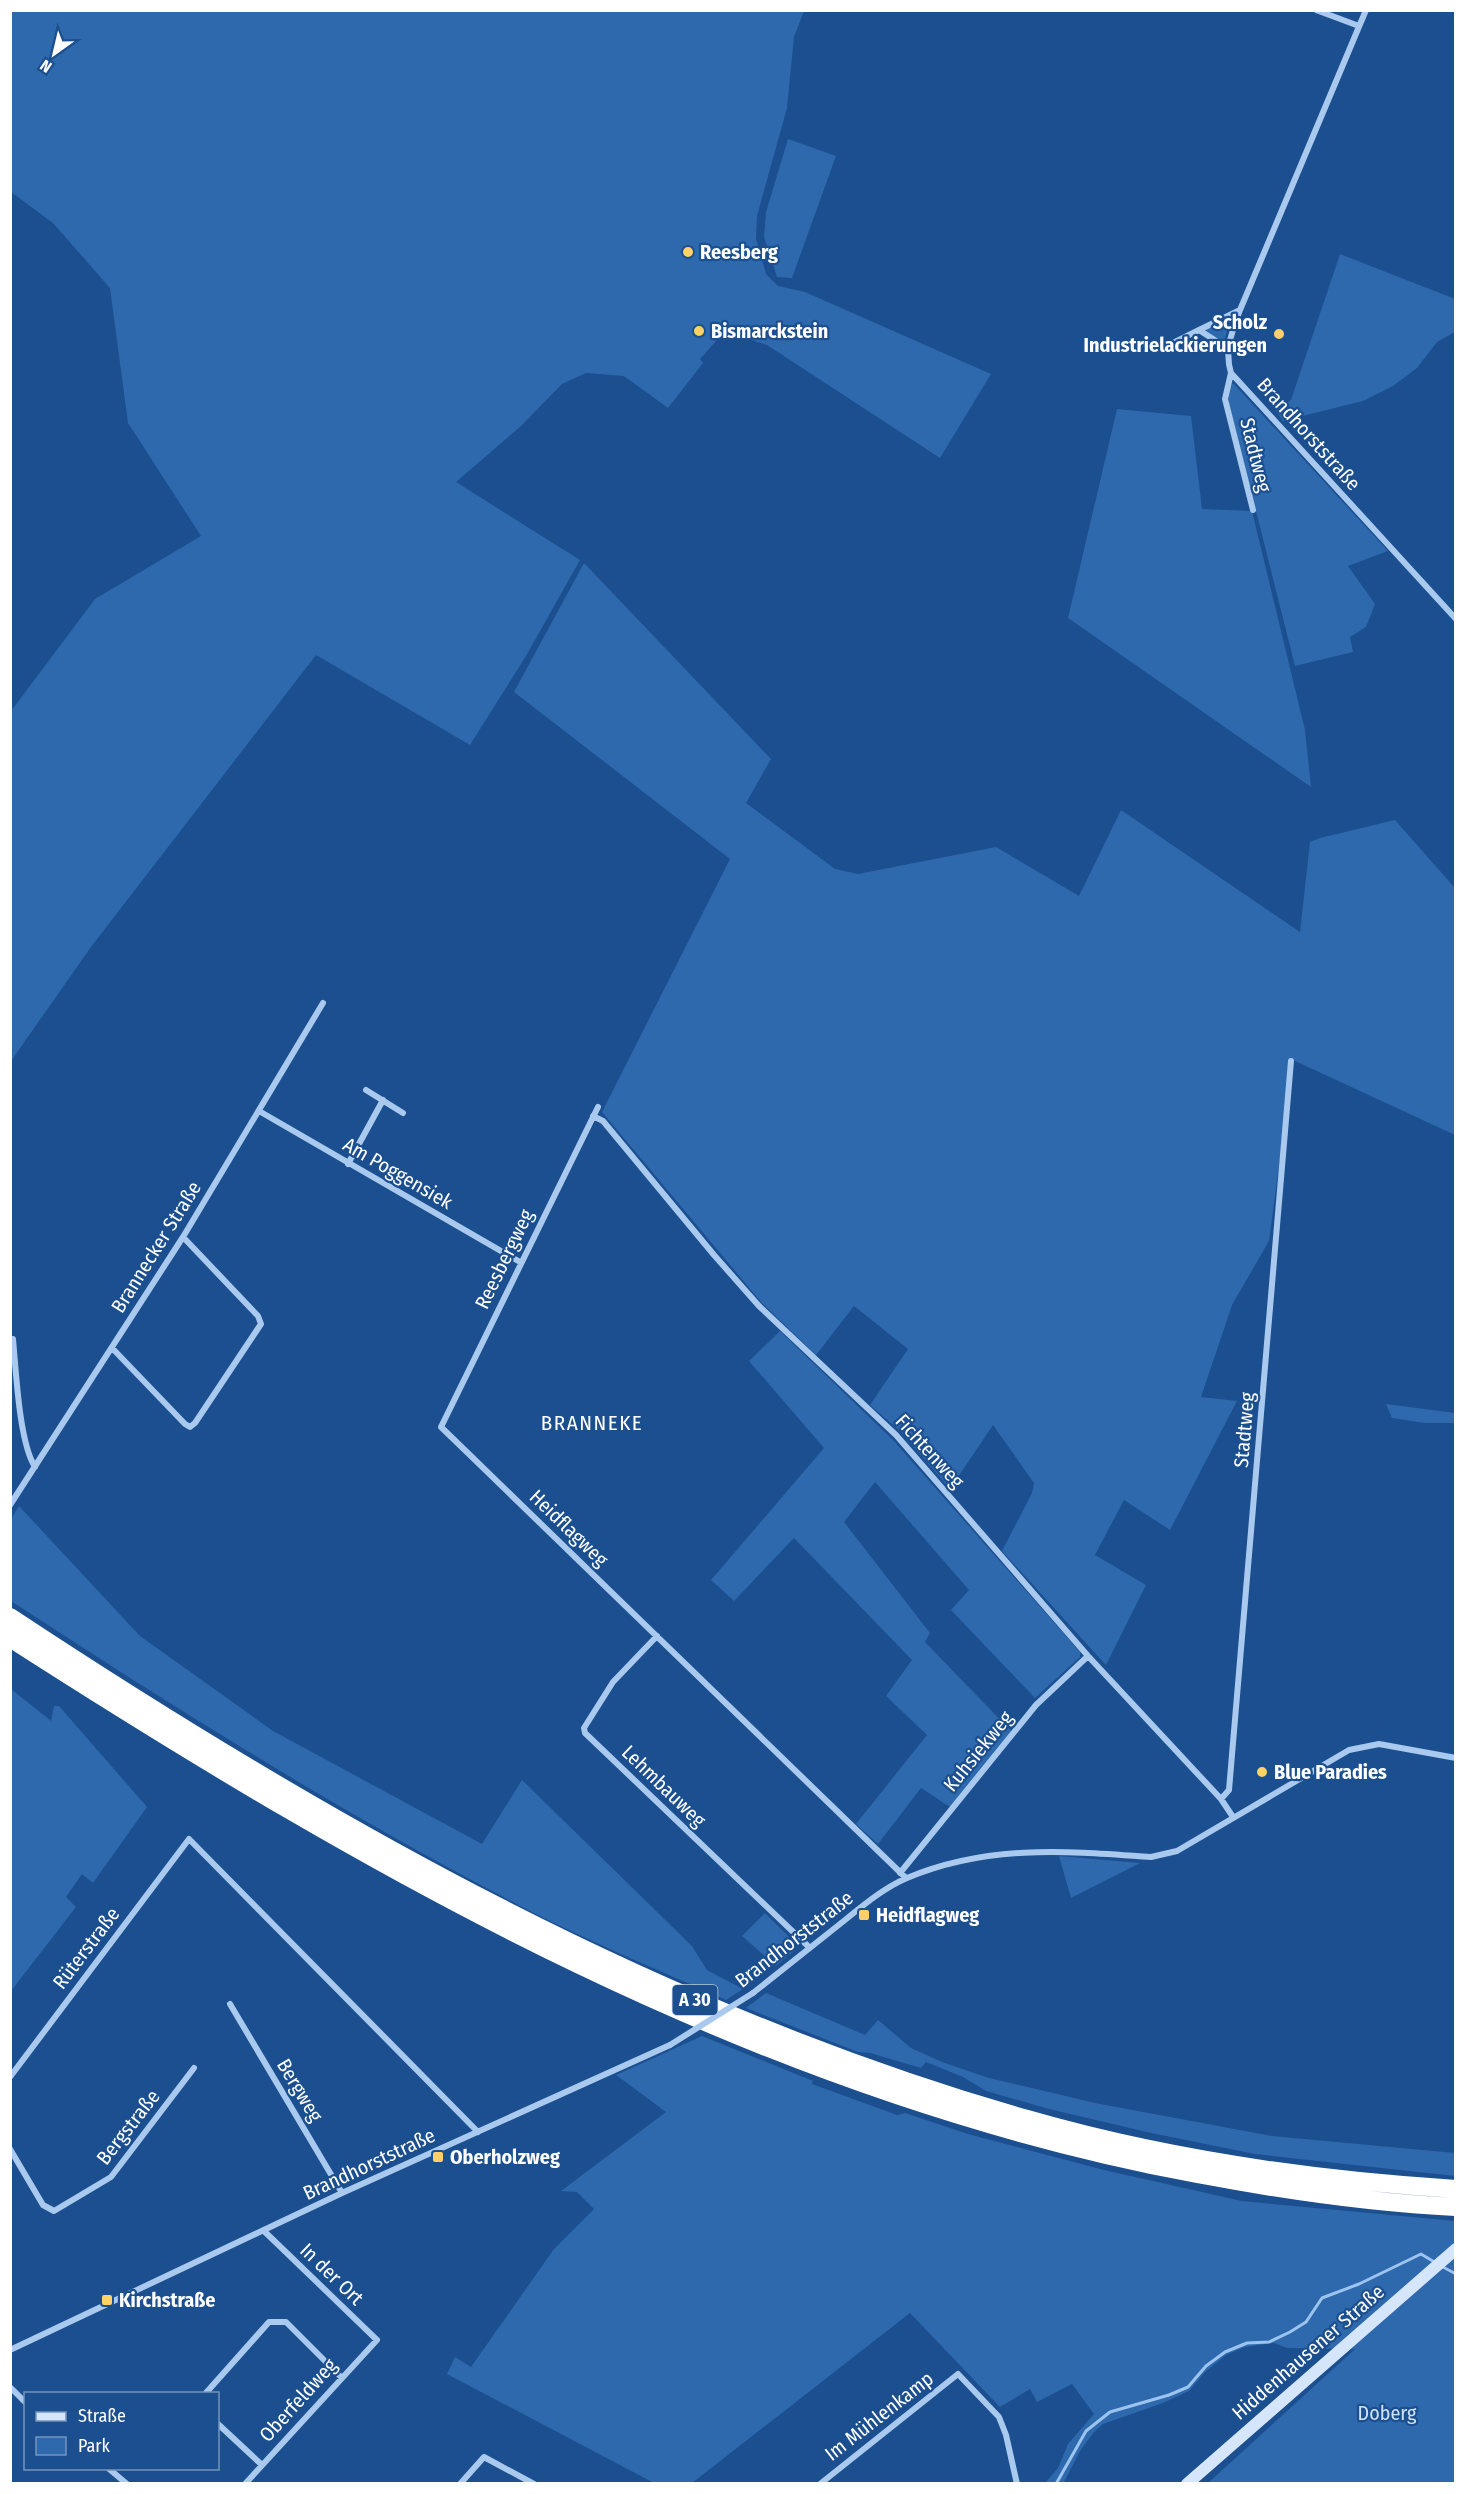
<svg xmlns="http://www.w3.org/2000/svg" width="1466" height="2494" viewBox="0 0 1466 2494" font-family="'Fira Sans Condensed',sans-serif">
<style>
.green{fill:#2e69ad}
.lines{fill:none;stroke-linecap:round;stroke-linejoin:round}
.stream{stroke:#9cc4f0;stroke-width:3}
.street{stroke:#a9c9ee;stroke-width:6}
.secondary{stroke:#d6e6fa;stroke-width:12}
.highway{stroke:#fff;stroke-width:18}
.street-bridge{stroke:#a9c9ee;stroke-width:6}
.poi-dot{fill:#ffd166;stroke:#1b4f8f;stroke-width:2}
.labels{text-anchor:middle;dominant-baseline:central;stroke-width:4.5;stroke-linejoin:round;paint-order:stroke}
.shield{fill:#1b4f8f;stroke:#bbcadd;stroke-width:1.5}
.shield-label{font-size:18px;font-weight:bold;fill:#fff}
.poi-label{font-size:20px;font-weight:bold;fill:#fff;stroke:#1b4f8f;text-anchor:start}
.street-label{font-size:20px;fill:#fff;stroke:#1b4f8f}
.park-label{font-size:20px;fill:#cfe3fa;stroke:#1b4f8f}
.neighbourhood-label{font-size:21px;letter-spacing:1.5px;fill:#fff;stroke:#1b4f8f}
</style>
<rect width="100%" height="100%" fill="#1b4f8f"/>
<path class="green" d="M11 10 804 11 794 37 787 108 757 216 756 239 766 274 778 286 805 292 991 374 940 458 767 345 739 336 733 337 725 331 700 359 703 363 668 408 624 376 586 373 562 384 520 427 456 482 580 560 526 656 470 745 316 655 91 947 11 1061V711L95 599 201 536 128 423 110 288 53 223 11 192Z
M788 139 836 156 792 278 777 277 764 237 766 212Z
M1340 254 1455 299V332L1437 342 1417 368 1393 386 1363 401 1283 421 1275 410 1291 400Z
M1225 320 1229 323 1224 342 1206 332 1207 329Z
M1233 383 1388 551 1348 566 1375 604 1366 627 1350 637 1353 652 1295 666 1229 404 1228 389Z
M1117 409 1191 416 1202 509 1252 511 1305 730 1311 787 1068 618Z
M584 563 771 759 746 803 835 869 858 874 996 847 1079 896 1121 810 1300 932 1310 842 1320 838 1395 820 1455 888V1135L1293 1060 1269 1241 1232 1305 1201 1397 1237 1401 1170 1530 1124 1500 1095 1555 1146 1585 1106 1665 1002 1551 1032 1493 1034 1483 993 1425 950 1489 900 1431 870 1405 908 1349 854 1306 816 1355 761 1302 602 1112 730 859 514 692Z
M780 1331 893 1440 1080 1652V1657L1035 1698 951 1610 969 1590 875 1482 844 1522 930 1633 925 1642 1015 1735 950 1807 921 1788 878 1844 856 1824 927 1735 886 1696 912 1660 794 1538 734 1601 711 1580 824 1448 749 1361Z
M1386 1404 1455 1413V1423H1425L1392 1418Z
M19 1506 140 1636 273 1731 482 1844 522 1780 692 1946 707 1970 743 1989 726 2000C668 1974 609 1950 552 1922 364 1827 187 1716 11 1601V1519Z
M11 1689 51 1721 54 1706H59L147 1807 93 1883 82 1874 66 1897 76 1907 11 1991Z
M1059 1856 1140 1863 1071 1898Z
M765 1913 796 1944 795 1950 776 1966 742 1936Z
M766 1993 865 2035 878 2020 911 2048 942 2062 989 2078 1095 2103 1272 2136 1455 2153V2176L1255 2154 1151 2133 1049 2109 986 2091 963 2077 926 2062 921 2068 870 2053 858 2052 746 2008Z
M702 2036 813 2081 812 2084 897 2115 905 2113 968 2134 1104 2170 1242 2201 1455 2221V2483H1208L1355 2349 1287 2348 1274 2343 1245 2347 1226 2355 1205 2372 1189 2391 1163 2403 1103 2424 1094 2432 1080 2451 1063 2484 1045 2483 1058 2468 1068 2444 1094 2414 1072 2384 1037 2402 1030 2389 1000 2407 910 2313 692 2483H654L447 2374 455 2357 471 2367 554 2249 594 2209 577 2192 561 2191 666 2112 616 2075Z"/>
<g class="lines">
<path class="stream" d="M1441 2266 1456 2274
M1056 2484 1086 2431 1110 2412 1169 2395 1188 2387 1206 2366 1225 2352 1247 2343 1269 2342 1290 2332 1306 2322 1322 2298 1359 2284 1421 2254 1436 2263"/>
<path class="street" d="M1316 10 1359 26
M1366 10 1240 310C1232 332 1224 350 1231 373L1456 619
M1199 330 1240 310
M1167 346 1199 330 1227 348
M1231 373 1225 399 1253 510
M366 1090 403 1113
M598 1107 441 1427 906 1878
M259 1111 520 1262
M593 1116 603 1121 714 1255 759 1306 896 1435 1088 1656 1221 1799 1233 1817
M348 1164 383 1100
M13 1339C16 1370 19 1442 35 1467
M112 1348 185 1424 190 1427 195 1423 261 1324 258 1316 183 1237
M10 1505 183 1237 323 1003
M657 1636 613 1682 584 1728 585 1733 810 1948
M1221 1799 1229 1790 1291 1061
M900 1873 1036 1705 1088 1656
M753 1993C782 1970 811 1947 840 1924 860 1908 883 1888 907 1878 988 1844 1067 1851 1151 1857L1177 1851 1349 1750 1379 1744 1456 1758
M230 2004 342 2193
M10 2077 189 1839 478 2132
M10 2149 43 2205 54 2211 111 2177 194 2068
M10 2350 342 2193 670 2045
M10 2387 26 2403
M205 2394 269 2322H286L341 2377
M218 2424 262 2465
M108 2468 127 2484
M245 2484 377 2340 264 2231
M460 2484 484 2457 534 2484
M820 2484 958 2374 999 2417 1006 2435 1017 2484"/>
<path class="secondary" d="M1187 2484 1456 2249"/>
<path class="highway" d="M10 1617C326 1826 661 2015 1027 2119 1166 2159 1312 2180 1456 2189
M10 1638C379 1875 761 2093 1197 2174 1282 2190 1369 2203 1456 2207"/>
<path class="street-bridge" d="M670 2045 753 1993"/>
</g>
<g class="poi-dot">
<circle cx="688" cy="252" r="6"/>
<circle cx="699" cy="331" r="6"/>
<circle cx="1279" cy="334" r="6"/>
<circle cx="1262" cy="1772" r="6"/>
<rect x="858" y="1909" width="12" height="12" rx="3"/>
<rect x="432" y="2151" width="12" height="12" rx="3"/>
<rect x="101" y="2294" width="12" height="12" rx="3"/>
</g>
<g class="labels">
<rect class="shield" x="672.5" y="1985" width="45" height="30" rx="4.5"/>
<g class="shield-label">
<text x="695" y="2000">A 30</text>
</g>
<g class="poi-label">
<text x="700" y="252">Reesberg</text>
<text x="1267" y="322" text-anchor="end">Scholz<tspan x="1267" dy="23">Industrielackierungen</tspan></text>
<text x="711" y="331">Bismarckstein</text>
<text x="1274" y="1772">Blue Paradies</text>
<text x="876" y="1915">Heidflagweg</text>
<text x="450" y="2157">Oberholzweg</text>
<text x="119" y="2300">Kirchstraße</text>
</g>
<g class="street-label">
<text transform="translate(1309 434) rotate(48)">Brandhorststraße</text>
<text transform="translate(1256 455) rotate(76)">Stadtweg</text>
<text transform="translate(398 1173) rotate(30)">Am Poggensiek</text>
<text transform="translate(156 1247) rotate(-58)">Brannecker Straße</text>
<text transform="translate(504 1259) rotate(-64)">Reesbergweg</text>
<text transform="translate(1244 1430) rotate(-85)">Stadtweg</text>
<text transform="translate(930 1451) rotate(48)">Fichtenweg</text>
<text transform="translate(569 1528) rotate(44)">Heidflagweg</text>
<text transform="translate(978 1751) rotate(-51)">Kuhsiekweg</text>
<text transform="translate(664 1786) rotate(44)">Lehmbauweg</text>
<text transform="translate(794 1939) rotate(-38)">Brandhorststraße</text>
<text transform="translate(86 1948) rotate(-53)">Rüterstraße</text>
<text transform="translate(300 2090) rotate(59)">Bergweg</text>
<text transform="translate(128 2127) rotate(-52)">Bergstraße</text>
<text transform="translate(369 2164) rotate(-25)">Brandhorststraße</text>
<text transform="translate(332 2274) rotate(44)">In der Ort</text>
<text transform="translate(1308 2352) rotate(-41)">Hiddenhausener Straße</text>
<text transform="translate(298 2400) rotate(-48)">Oberfeldweg</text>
<text transform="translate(879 2416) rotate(-38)">Im Mühlenkamp</text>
</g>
<g class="park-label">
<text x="1387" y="2413">Doberg</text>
</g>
<g class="neighbourhood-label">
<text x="592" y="1423">BRANNEKE</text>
</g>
</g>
<rect width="1466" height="2494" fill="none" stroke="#ffffff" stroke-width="24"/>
<rect x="24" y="2392" width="195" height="78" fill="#1b4f8f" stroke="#7695bc" stroke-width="1.5"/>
<rect x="36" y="2412" width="30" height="9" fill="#d6e6fa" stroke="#7695bc" stroke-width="1.5"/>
<text x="78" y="2422" font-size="18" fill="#ffffff">Straße</text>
<rect x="36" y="2437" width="30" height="18" fill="#2e69ad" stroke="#7695bc" stroke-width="1.5"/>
<text x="78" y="2452" font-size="18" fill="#ffffff">Park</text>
<g transform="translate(54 54) rotate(214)" stroke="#1b4f8f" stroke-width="4.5" paint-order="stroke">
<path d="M0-4.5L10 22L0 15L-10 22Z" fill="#ffffff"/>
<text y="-9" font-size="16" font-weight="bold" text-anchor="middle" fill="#ffffff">N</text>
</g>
</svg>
